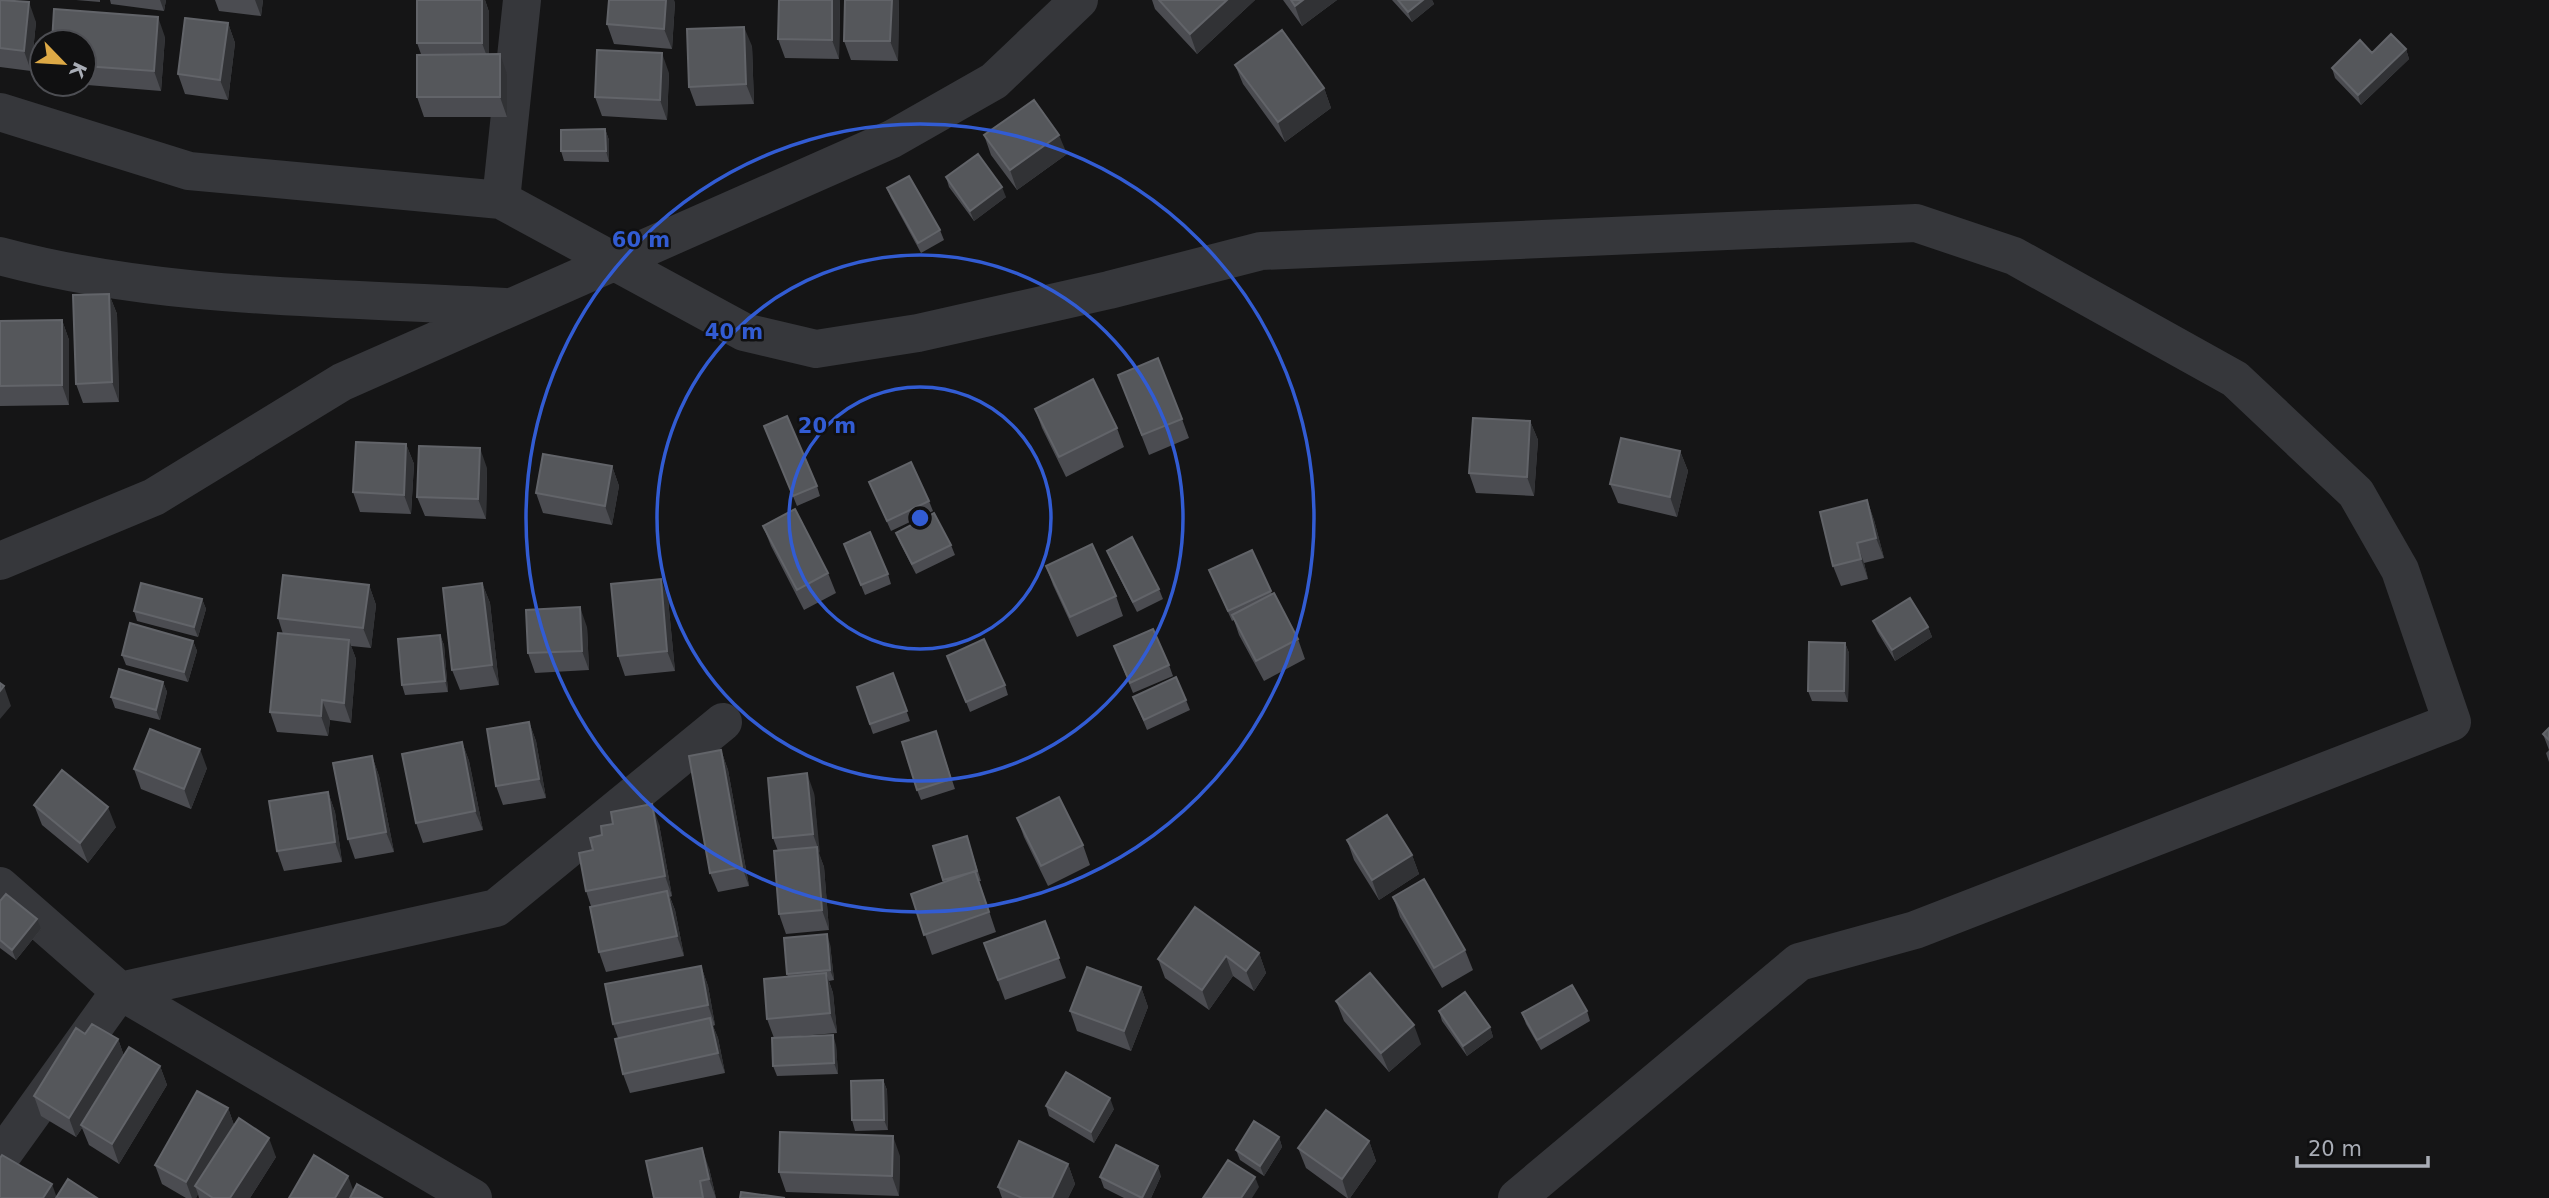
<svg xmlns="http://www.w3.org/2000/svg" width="2549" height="1198" viewBox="0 0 2549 1198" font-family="'DejaVu Sans',sans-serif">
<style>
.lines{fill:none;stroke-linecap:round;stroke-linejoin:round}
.street{stroke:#36373b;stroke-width:38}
.wall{fill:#4b4c51}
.shaded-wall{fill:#313235}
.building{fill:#55575b;stroke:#626469;stroke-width:2}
.ring{fill:none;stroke:#325cd3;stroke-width:3.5}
.centre{fill:#325cd3;stroke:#101011;stroke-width:3.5}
.ring-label{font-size:21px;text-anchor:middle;font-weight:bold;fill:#325cd3;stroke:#101011;stroke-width:5;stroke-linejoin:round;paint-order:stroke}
</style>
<rect width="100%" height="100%" fill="#151516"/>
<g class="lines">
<path class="street" d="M0 112 189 171 501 200 744 332 816 349 918 333 1109 290 1261 251 1916 223 2014 256 2235 379 2356 493 2400 570 2452 722 1915 930 1799 962 1517 1198
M501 200 522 0
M0 256C163 300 338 297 505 307
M0 561 154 497 342 382 892 139 994 81 1079 0
M0 886 120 991 473 1198
M0 1158 120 991 496 908 723 722"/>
</g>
<path class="wall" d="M0 0 36 22 31 71 0 67Z
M76 0H100V2Z
M110 0H166L164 11 111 4Z
M215 0H263L261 16 219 11Z
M417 0H485L489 12V54L507 74V117H424L417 97 421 54 417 43Z
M779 0H840L839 59 785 58 778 39Z
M899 0 898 61 851 60 844 41Z
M1152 0H1255L1197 54 1155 9Z
M1283 0H1337L1302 26Z
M1392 0H1432L1434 4 1412 22Z
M675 2 672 49 614 44 607 24Z
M228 23 235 43 228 100 185 94 178 74Z
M165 37 161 91 75 84H84V42Z
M752 46 754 104 696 106 689 87Z
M2406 49 2409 59 2361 105 2335 78 2332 68 2372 53Z
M1235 65 1324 88 1331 108 1285 142 1243 84Z
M669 73 667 120 602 116 595 97Z
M605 129 609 140V162L564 161 561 151Z
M984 135 1067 154 1017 190 991 155Z
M946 177 1006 197 974 221 949 187Z
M887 188 940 230 944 240 921 253 891 198Z
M109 294 117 314 119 402 83 403 76 384Z
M62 320 69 340V405L0 406V321Z
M1118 375 1182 419 1189 438 1149 455Z
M1035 409 1117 428 1124 447 1066 477 1042 428Z
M1530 421 1538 440 1534 496 1476 493 1469 473Z
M764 426 817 486 820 496 797 506Z
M406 444 414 464 411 514 360 512 353 492Z
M1680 451 1688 471 1677 517 1618 503 1610 484Z
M612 466 619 486 612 525 543 513 536 493Z
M487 468 486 519 425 516 417 497Z
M869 482 929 501 933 511 891 531Z
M1867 500 1874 520 1884 558 1864 563 1868 579 1841 586 1833 566Z
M763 526 828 573 836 593 804 610 771 546Z
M896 533 951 545 955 555 916 574 900 543Z
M844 544 888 574 891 584 865 595Z
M1252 550 1272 594 1298 639 1305 659 1264 681 1239 635 1234 620 1232 621 1209 570Z
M1107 551 1159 589 1163 599 1137 612 1111 561Z
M1046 566 1116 596 1123 616 1077 637 1053 585Z
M482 583 490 603 499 685 460 690 452 670Z
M369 585 376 605 371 648 351 646 356 659 351 723 330 720 328 736 277 732 270 712 283 634 278 618Z
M202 599 206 609 198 637 137 621 134 611Z
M668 599 675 671 625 676 618 656Z
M1873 621 1928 627 1932 637 1895 661 1877 631Z
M587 627 589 670 535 673 528 653Z
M440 635 444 645 448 692 405 695 402 685Z
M193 641 197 651 188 682 126 665 122 655Z
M1845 643 1849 653 1848 702 1812 701 1808 691Z
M1114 646 1169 665 1173 676 1133 693Z
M947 656 1005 685 1008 695 970 712Z
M893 673 910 721 873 734 857 687Z
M163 682 167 692 160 720 115 708 111 697Z
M1133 697 1186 700 1190 710 1147 730Z
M529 722 536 741 546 798 503 805 496 786Z
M2549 728V762L2546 753 2549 750 2543 734Z
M936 731 955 789 921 800 917 790Z
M462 742 469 761 483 830 423 843 416 823Z
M721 750 728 770 749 886 718 892 710 873Z
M372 756 379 776 394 852 355 859 348 839Z
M207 768 191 809 141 789 134 769Z
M328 792 335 812 342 862 284 871 277 851Z
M814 793 819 854 824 867 829 930 786 934 779 914 778 851 773 838Z
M34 805 116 827 88 863 42 825Z
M1017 818 1083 845 1090 865 1048 886 1024 837Z
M659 824 672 896 670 897 675 910 684 956 606 972 599 952 591 906 586 891 593 850Z
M967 836 981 881H979L996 932 932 955 911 894 943 882 933 846Z
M1347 840 1412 855 1419 874 1379 900 1354 860Z
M1393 897 1465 950 1473 970 1442 988 1400 917Z
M0 901 41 929 16 960 0 948Z
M1045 921 1066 978 1005 1000 984 943Z
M830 944 834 980 829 981 833 993 837 1033 788 1037 836 1045 838 1074 777 1076 773 1066 774 1038 767 1019 788 977 787 974Z
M1259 953 1266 973 1254 991 1233 976 1209 1010 1165 978 1158 959Z
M701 966 708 986 715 1025 713 1026 718 1038 725 1073 630 1093 623 1074 618 1038 613 1024Z
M1141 987 1148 1007 1131 1051 1077 1031 1070 1011Z
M1336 1001 1421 1044 1389 1072 1344 1021Z
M1439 1011 1490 1027 1493 1037 1467 1056 1442 1021Z
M1587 1011 1590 1021 1541 1050 1526 1024 1522 1013Z
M85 1034 118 1039 124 1056 160 1066 167 1085 119 1164 89 1145 82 1128 76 1137 41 1116 34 1096Z
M883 1080 887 1090 888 1130 855 1131 852 1120Z
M1046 1106 1114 1109 1094 1143 1049 1116Z
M228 1108 234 1125 276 1157 250 1198H199L198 1194 196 1198H186L162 1184 155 1165Z
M1279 1137 1282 1147 1264 1176 1240 1160 1236 1150Z
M1369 1141 1376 1161 1350 1198H1347L1306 1168 1298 1148Z
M900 1156 899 1196 786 1192 779 1172Z
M1068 1164 1075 1184 1068 1198H1002L998 1187Z
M709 1168 716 1198H654Z
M1161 1176 1151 1198H1124L1104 1188 1100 1177Z"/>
<path class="shaded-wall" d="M160 0H166L164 11Z
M255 0H263L261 16Z
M482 0H485L489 12V62L482 43Z
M666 0H674L675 2 672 49 664 29Z
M832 0H840L839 59 832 40Z
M892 0H899L898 61 890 41Z
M1227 0H1255L1197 54 1190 34Z
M1303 0H1337L1302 26 1295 6Z
M1423 0H1432L1434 4 1412 22 1408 12Z
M29 2 36 22 31 71 24 51Z
M158 17 165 37 161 91 154 71Z
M228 23 235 43 228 100 220 80Z
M744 27 752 46 754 104 746 84Z
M2406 49 2409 59 2361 105 2358 95Z
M662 53 669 73 667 120 660 100Z
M500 54 507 74V117L500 97Z
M1324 88 1331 108 1285 142 1278 122Z
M605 129 609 140V162L606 151Z
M1059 135 1067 154 1017 190 1010 170Z
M1002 187 1006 197 974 221 970 211Z
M109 294 117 314 119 402 112 382Z
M62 320 69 340V405L62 385Z
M1530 421 1538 440 1534 496 1527 477Z
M406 444 414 464 411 514 404 495Z
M480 448 487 468 486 519 478 499Z
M1680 451 1688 471 1677 517 1670 497Z
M612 466 619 486 612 525 605 506Z
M1867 500 1874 520 1884 558 1876 538Z
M1857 543 1864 563 1868 579 1861 559Z
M661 579 668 599 675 671 667 651Z
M482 583 490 603 499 685 492 665Z
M369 585 376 605 371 648 363 628Z
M202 599 206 609 198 637 194 627Z
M580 607 587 627 589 670 582 651Z
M1928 627 1932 637 1895 661 1892 650Z
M440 635 444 645 448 692 445 681Z
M349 640 356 659 351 723 344 703Z
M193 641 197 651 188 682 184 672Z
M1845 643 1849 653 1848 702 1844 691Z
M163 682 167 692 160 720 156 710Z
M4 686 11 706 0 719V691Z
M322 700 330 720 328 736 321 716Z
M529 722 536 741 546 798 539 779Z
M462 742 469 761 483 830 475 811Z
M200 749 207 768 191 809 184 789Z
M721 750 728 770 749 886 742 867Z
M372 756 379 776 394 852 386 832Z
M807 773 814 793 820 854 813 834Z
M328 792 335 812 342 862 335 842Z
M652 804 659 824 672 896 665 876Z
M108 807 116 827 88 863 80 843Z
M817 847 824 867 829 930 822 910Z
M1412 855 1419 874 1379 900 1372 880Z
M667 891 675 910 684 956 677 936Z
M37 919 41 929 16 960 12 950Z
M827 934 830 944 834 980 830 970Z
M1259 953 1266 973 1254 991 1246 971Z
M1226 956 1233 976 1209 1010 1202 990Z
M701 966 708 986 715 1025 708 1005Z
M826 973 833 993 837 1033 830 1013Z
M1141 987 1148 1007 1131 1051 1124 1031Z
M710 1018 718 1038 725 1073 718 1053Z
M1414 1025 1421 1044 1389 1072 1381 1053Z
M1490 1027 1493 1037 1467 1056 1463 1046Z
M833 1035 836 1045 838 1074 834 1063Z
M118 1039 125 1059 81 1125 82 1128 76 1137 69 1118Z
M160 1066 167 1085 119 1164 112 1144Z
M883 1080 887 1090 888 1130 884 1120Z
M1110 1098 1114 1109 1094 1143 1091 1132Z
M228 1108 235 1128 195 1186 198 1194 196 1198H192L186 1182Z
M893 1136 900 1156 899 1196 892 1176Z
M1279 1137 1282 1147 1264 1176 1260 1166Z
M269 1138 276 1157 250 1198H230Z
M1369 1141 1376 1161 1350 1198H1348L1342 1179Z
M702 1148 709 1168 716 1198 709 1179Z
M1068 1164 1075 1184 1068 1198H1052Z
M1158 1166 1161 1176 1151 1198H1142Z
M348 1176 355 1195 353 1198H335Z
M1255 1177 1259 1187 1252 1198H1241Z
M52 1184 57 1198H43Z"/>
<path class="building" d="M0 0 29 2 24 51 0 48Z
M417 0H482V43H417Z
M609 0H666L664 29 607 24Z
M779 0H832V40L778 39Z
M845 0H892L890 41H844Z
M1159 0H1227L1190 34Z
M1291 0H1303L1295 6Z
M1398 0H1423L1408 12Z
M54 9 158 17 154 71 84 66V42H52Z
M185 18 228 23 220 80 178 74Z
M744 27 746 84 689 87 687 29Z
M1282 30 1324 88 1278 122 1235 65Z
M2391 34 2406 49 2358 95 2332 68 2360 40 2372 53Z
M597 50 662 53 660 100 595 97Z
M500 54V97H417V55Z
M1034 100 1059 135 1010 170 984 135Z
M605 129 606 151H561V130Z
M978 154 1002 187 970 211 946 177Z
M909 176 940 230 918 243 887 188Z
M109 294 112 382 76 384 73 295Z
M62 320V385L0 386V321Z
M1158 358 1182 419 1142 435 1118 375Z
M1093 379 1117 428 1059 457 1035 409Z
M787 416 817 486 793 496 764 426Z
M1473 418 1530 421 1527 477 1469 473Z
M1621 438 1680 451 1670 497 1610 484Z
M356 442 406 444 404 495 353 492Z
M419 446 480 448 478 499 417 497Z
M543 454 612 466 605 506 536 493Z
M911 462 929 501 887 521 869 482Z
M1867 500 1876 538 1857 543 1861 559 1833 566 1820 512Z
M795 509 828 573 797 590 763 526Z
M934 513 951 545 912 564 896 533Z
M870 532 888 574 861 585 844 544Z
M1132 537 1159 589 1133 602 1107 551Z
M1092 544 1116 596 1070 617 1046 566Z
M1252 550 1271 591 1228 611 1209 570Z
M283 575 369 585 363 628 278 618Z
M661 579 667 651 618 656 611 584Z
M141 583 202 599 194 627 134 611Z
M482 583 492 665 452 670 443 588Z
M1274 593 1298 639 1256 661 1232 615Z
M1910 598 1928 627 1892 650 1873 621Z
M580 607 582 651 528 653 526 610Z
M130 623 193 641 184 672 122 655Z
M1153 629 1169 665 1130 683 1114 646Z
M278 633 349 640 344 703 322 700 321 716 270 712Z
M440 635 445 681 402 685 398 639Z
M984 639 1005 685 966 702 947 656Z
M1809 642 1845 643 1844 691H1808Z
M119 669 163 682 156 710 111 697Z
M893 673 907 711 870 724 857 687Z
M1176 677 1186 700 1144 720 1133 697Z
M0 683 4 686 0 691Z
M529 722 539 779 496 786 487 729Z
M2549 728V740L2543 734Z
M150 729 200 749 184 789 134 769Z
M936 731 951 779 917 790 902 742Z
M462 742 475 811 416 823 402 754Z
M721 750 742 867 710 873 689 756Z
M372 756 386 832 348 839 333 763Z
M62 770 108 807 80 843 34 805Z
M807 773 813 834 773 838 768 778Z
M328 792 335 842 277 851 269 801Z
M1059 797 1083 845 1041 866 1017 818Z
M652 804 665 876 586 891 579 853 593 850 590 838 602 835 601 826 613 824 611 812Z
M1387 815 1412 855 1372 880 1347 840Z
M967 836 977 871 943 880 933 846Z
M817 847 822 910 779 914 774 851Z
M975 871 989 912 924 935 911 894Z
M1424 879 1465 950 1434 968 1393 897Z
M667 891 677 936 599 952 590 907Z
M6 894 37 919 12 950 0 940V901Z
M1195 907 1259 953 1246 971 1226 956 1202 990 1158 959Z
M1045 921 1059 958 998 980 984 943Z
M827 934 830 970 787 974 784 938Z
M701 966 708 1005 613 1024 605 984Z
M1087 967 1141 987 1124 1031 1070 1011Z
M826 973 830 1013 767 1019 764 979Z
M1370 973 1414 1025 1381 1053 1336 1001Z
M1572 985 1587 1011 1537 1040 1522 1013Z
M1465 992 1490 1027 1463 1046 1439 1011Z
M710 1018 718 1053 623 1074 615 1039Z
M92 1024 118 1039 69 1118 34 1096 76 1028 85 1034Z
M833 1035 834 1063 773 1066 772 1038Z
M129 1047 160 1066 112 1144 81 1125Z
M1066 1072 1110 1098 1091 1132 1046 1106Z
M883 1080 884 1120H852L851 1081Z
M197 1091 228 1108 186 1182 155 1165Z
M1326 1110 1369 1141 1342 1179 1298 1148Z
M239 1118 269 1138 230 1198H213L195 1186Z
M1254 1121 1279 1137 1260 1166 1236 1150Z
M780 1132 893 1136 892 1176 779 1172Z
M1019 1141 1068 1164 1052 1198H1022L998 1187Z
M1116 1145 1158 1166 1142 1198 1100 1177Z
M702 1148 709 1179 700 1181 703 1198H654L646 1161Z
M2 1155 52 1184 43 1198H0V1158Z
M314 1155 348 1176 335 1198H289Z
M1228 1160 1255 1177 1241 1198H1203Z
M68 1179 97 1198H56Z
M357 1184 382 1198H350Z
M741 1192 785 1198H740Z"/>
<g class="ring">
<circle cx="920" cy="518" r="131"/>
<circle cx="920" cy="518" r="263"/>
<circle cx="920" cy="518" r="394"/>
</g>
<circle cx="920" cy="518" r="10" class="centre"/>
<g class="ring-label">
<text x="641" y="247">60 m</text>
<text x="734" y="339">40 m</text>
<text x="827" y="433">20 m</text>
</g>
<g transform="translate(63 63) rotate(115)"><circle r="33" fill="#101011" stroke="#4d4e53" stroke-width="2"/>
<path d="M0-5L12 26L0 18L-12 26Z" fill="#dda946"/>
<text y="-10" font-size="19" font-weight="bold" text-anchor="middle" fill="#a8acb5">K</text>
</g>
<path d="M2297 1156v10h131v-10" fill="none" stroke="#a8acb5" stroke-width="3.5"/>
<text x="2308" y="1156" font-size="21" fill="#a8acb5" stroke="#101011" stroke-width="5" paint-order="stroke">20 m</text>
</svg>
